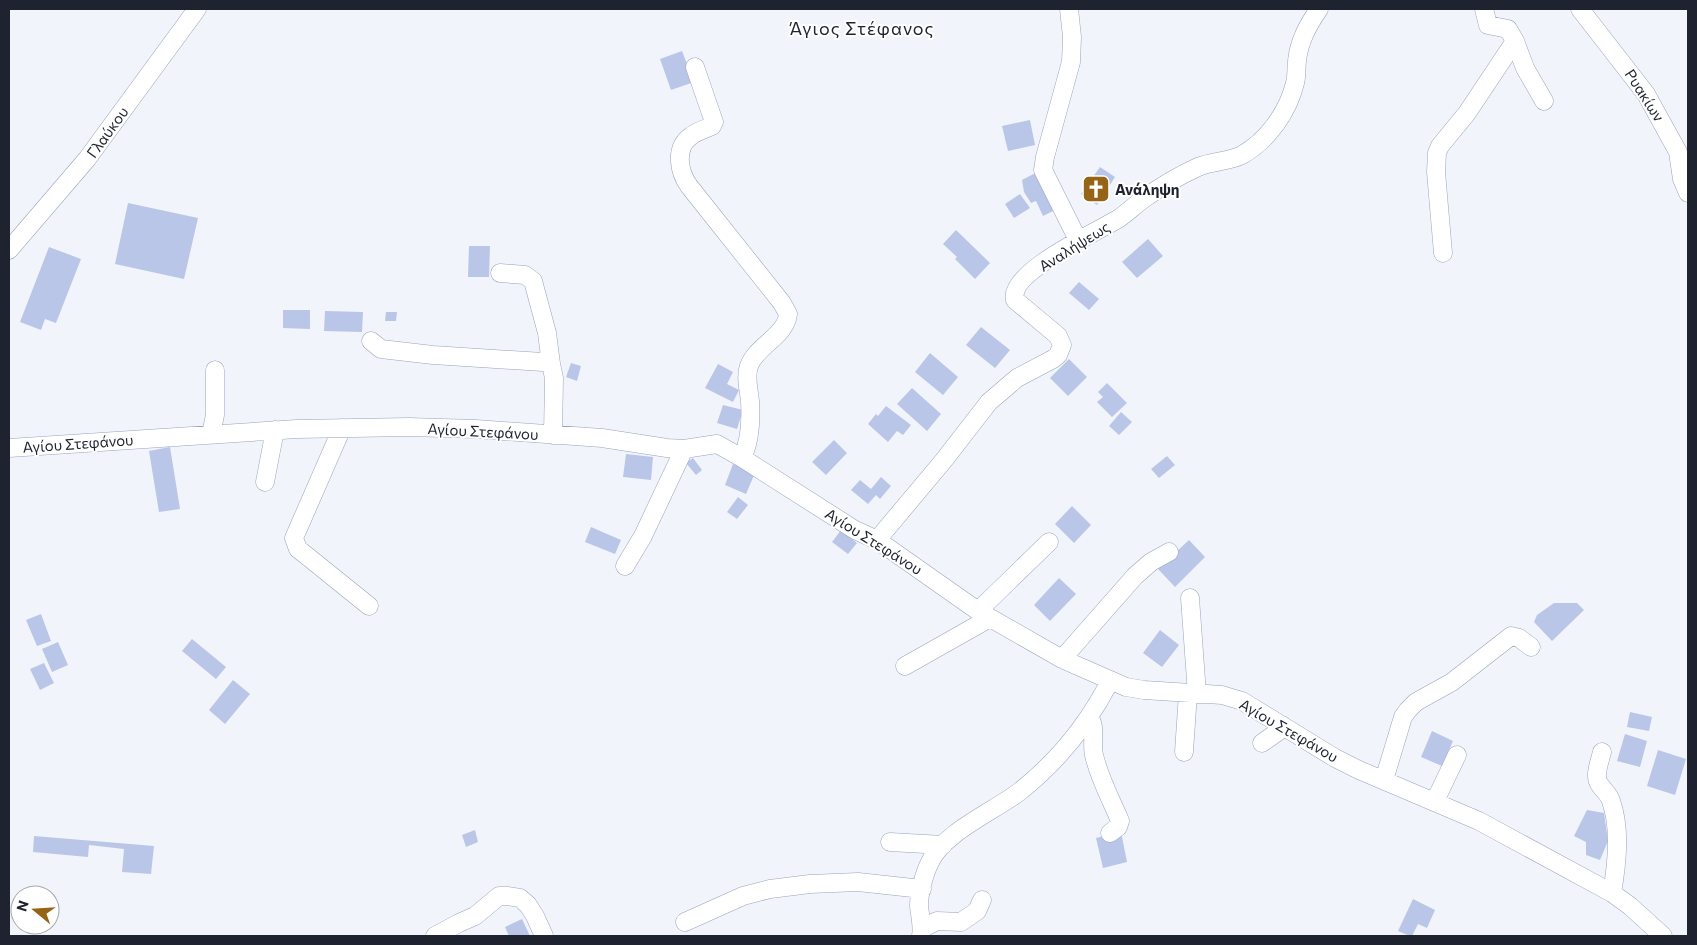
<svg xmlns="http://www.w3.org/2000/svg" width="1697" height="945" viewBox="0 0 1697 945" font-family="Commissioner,sans-serif">
<style>
.building{fill:#b9c6e8}
.lines{fill:none;stroke-linecap:round;stroke-linejoin:round}
.street-casing{stroke:#97a3c1;stroke-width:19}
.street{stroke:#fff;stroke-width:18}
.labels{text-anchor:middle;dominant-baseline:central;stroke-width:4;stroke-linejoin:round;paint-order:stroke}
.street-label{font-size:15px;fill:#1f232f;stroke:#fff}
.poi-label{font-size:15px;font-weight:bold;fill:#1f232f;stroke:#fff;text-anchor:start}
.quarter-label{font-size:18px;letter-spacing:1px;fill:#1f232f;stroke:#fff}
</style>
<rect width="100%" height="100%" fill="#f1f4fb"/>
<path class="building" d="M682 51 694 82 671 90 660 59Z
M1030 120 1035 145 1008 151 1002 126Z
M1100 167 1115 177 1097 205 1081 194Z
M1041 170 1059 208 1043 216 1036 201 1031 203 1024 192 1022 180Z
M1020 194 1030 208 1014 218 1005 204Z
M128 203 198 218 184 279 115 264Z
M956 230 990 263 975 279 955 259 957 257 943 244Z
M1148 239 1163 256 1137 278 1122 262Z
M469 246H490L489 277H468Z
M49 247 81 259 56 323 45 319 41 330 20 322Z
M1079 282 1099 299 1089 310 1069 293Z
M283 310H310V329L283 328Z
M325 311 363 312 362 332 324 331Z
M386 312H397L396 321H385Z
M981 327 1010 350 995 368 966 345Z
M930 353 958 377 943 395 915 372Z
M1069 359 1087 377 1068 396 1050 378Z
M571 363 581 366 577 381 566 377Z
M718 364 733 372 727 384 739 390 733 402 705 388Z
M1107 383 1127 403 1112 417 1097 402 1103 397 1098 392Z
M912 388 941 414 927 431 897 404Z
M723 405 743 410 737 429 717 423Z
M886 406 911 425 903 435 897 431 888 442 868 424 876 414 878 416Z
M1121 412 1132 422 1119 435 1109 426Z
M834 440 847 453 826 475 812 462Z
M170 447 180 509 159 512 149 451Z
M626 454 653 457 651 480 623 477Z
M1167 456 1175 465 1159 478 1151 469Z
M693 458 702 470 696 475 686 463Z
M733 464 755 473 746 494 725 485Z
M881 477 891 486 880 499 876 495 868 504 851 490 860 480 871 489Z
M738 497 748 505 737 519 727 512Z
M1072 506 1091 525 1074 543 1055 524Z
M591 527 621 540 615 554 585 542Z
M841 530 857 543 848 554 832 542Z
M1189 540 1205 557 1175 587 1158 569Z
M1059 578 1076 594 1050 621 1034 605Z
M1554 603H1577L1584 610 1552 641 1534 622 1537 615Z
M41 614 51 641 37 646 26 620Z
M1160 630 1179 645 1162 667 1143 653Z
M192 639 226 667 216 679 182 651Z
M58 642 68 665 52 672 42 649Z
M44 663 54 683 40 690 30 669Z
M233 680 250 694 225 724 209 710Z
M1630 712 1652 717 1649 731 1627 727Z
M1432 731 1453 741 1442 766 1421 757Z
M1625 734 1647 741 1640 767 1617 761Z
M1658 750 1686 759 1675 795 1647 786Z
M1587 810 1604 813 1608 841 1600 860 1586 855V842L1574 836Z
M475 830 478 842 466 847 462 835Z
M1121 832 1127 862 1103 868 1096 838Z
M34 836 154 846 151 874 122 872 124 849 89 845 88 857 33 852Z
M1413 899 1435 910 1427 928 1418 924 1412 936H1410L1398 931Z
M522 919 530 936H509L505 927Z"/>
<g class="lines">
<g class="street-casing">
<path id="street" d="M1069 9 1072 37 1071 62 1045 157 1043 170 1078 240
M1580 9 1646 94 1678 152 1682 179 1688 193
M1515 41 1525 68 1544 101
M695 67 714 122 712 126C705 129 697 131 691 136 674 148 679 172 689 186L782 303 788 314C786 336 756 346 749 366 745 377 749 390 750 401 751 418 750 442 742 458
M9 250 87 159 197 9
M1443 253 1436 172 1437 153 1440 146 1467 113 1515 41 1508 29 1488 25 1484 9
M500 273 525 275 533 281 547 333 551 364 554 378 553 435
M371 341 381 349 433 355 543 362 551 364
M342 428 294 538 298 549 307 556 369 606
M211 434 215 415V370
M9 448 297 429 409 427 476 429 602 438 667 448 684 449 717 444 742 458 855 530 877 540 978 611 1062 659 1126 687 1144 690 1222 695 1242 701 1335 758 1359 770 1479 821 1612 893 1630 906 1663 936
M265 482 275 430
M877 540 944 460 989 402 1017 378 1053 359 1058 355 1062 345 1058 336 1015 300C1007 273 1098 231 1118 219 1127 213 1134 206 1142 200 1160 187 1178 176 1198 167 1212 161 1228 162 1242 155 1268 140 1288 112 1295 83 1297 76 1296 68 1297 61 1299 41 1308 25 1319 9
M625 566 643 536 684 449
M1190 598 1197 694
M978 611 1049 542
M1062 659 1135 576 1151 562 1169 552
M905 666 990 618
M1089 717C1097 727 1091 743 1094 755 1099 778 1111 799 1120 821L1118 827 1110 833
M1262 743 1279 731 1282 725
M1184 752 1188 693
M1602 752C1600 761 1593 777 1600 785 1603 790 1609 794 1611 801 1621 829 1617 864 1612 893
M1384 780 1403 717 1408 710 1416 702 1452 682 1511 636 1519 638 1531 647
M1435 801 1457 755
M890 842 943 845
M685 922 743 896 770 889 810 884 858 882 922 889
M923 928 937 921 961 922 977 911 982 900
M435 936 459 923 475 916 499 896H507L520 898 528 905 535 916 544 936
M921 936C923 926 920 917 919 906 919 893 924 874 930 862 943 833 994 811 1019 792 1057 762 1088 724 1110 681"/>
</g>
<use href="#street" class="street"/>
</g>
<defs>
<g id="church-square" transform="scale(1.4375)"><rect x="-9" y="-9" width="18" height="18" rx="4" fill="#966417" stroke="#fff"/><path d="M-1.2-6h2.4v3.5h3.3v2.4h-3.3V6h-2.4V-.1h-3.3v-2.4h3.3Z" fill="#fff"/></g>
</defs>
<g fill-rule="evenodd">
<use href="#church-square" x="1096" y="189"/>
</g>
<g class="labels">
<g class="street-label">
<text transform="translate(1645 95) rotate(57)">Ρυακίων</text>
<text transform="translate(107 132) rotate(-54)">Γλαύκου</text>
<text transform="translate(1074 246) rotate(-32)">Αναλήψεως</text>
<text transform="translate(483 431) rotate(3)">Αγίου Στεφάνου</text>
<text transform="translate(78 443) rotate(-4)">Αγίου Στεφάνου</text>
<text transform="translate(874 541) rotate(32)">Αγίου Στεφάνου</text>
<text transform="translate(1289 730) rotate(30)">Αγίου Στεφάνου</text>
</g>
<g class="poi-label">
<text x="1115" y="189">Ανάληψη</text>
</g>
<g class="quarter-label">
<text x="862" y="28">Άγιος Στέφανος</text>
</g>
</g>
<rect width="1697" height="945" fill="none" stroke="#1f232f" stroke-width="20"/>
<g transform="translate(35 910) rotate(288)"><circle r="24" fill="#ffffff" stroke="#a5a7ac"/>
<path d="M0-4L9 19L0 12L-9 19Z" fill="#966417"/>
<text y="-8" font-size="14" font-weight="bold" text-anchor="middle" fill="#1f232f">N</text>
</g>
</svg>
